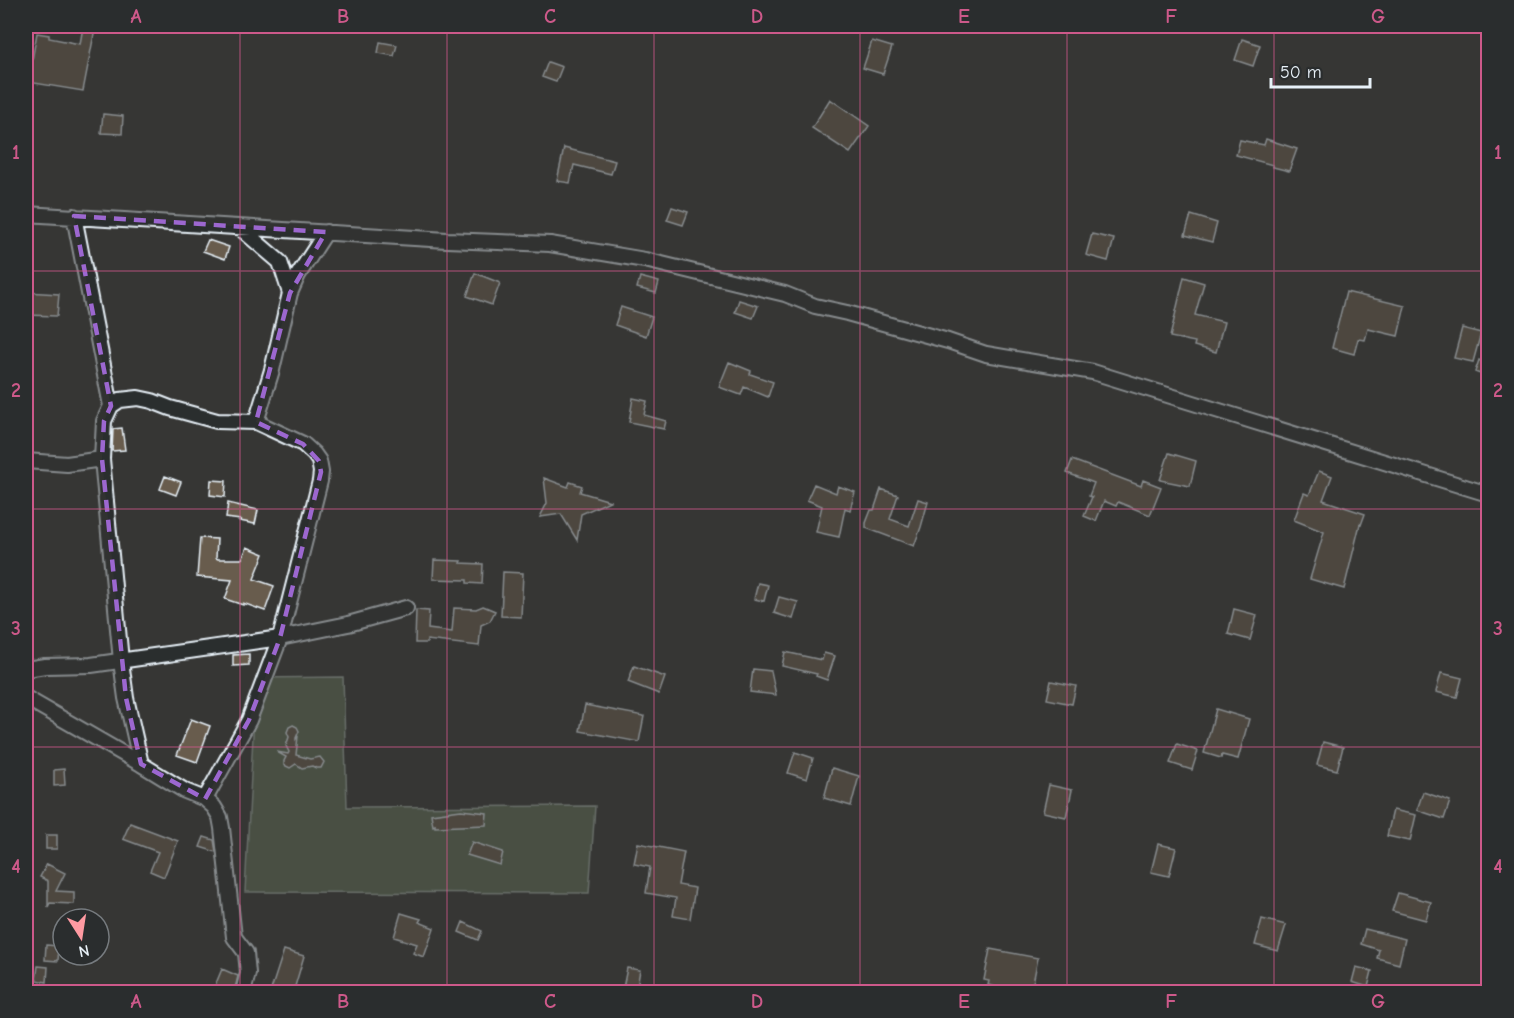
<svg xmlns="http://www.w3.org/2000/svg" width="1514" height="1018" viewBox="0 0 1514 1018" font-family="'Comic Neue',sans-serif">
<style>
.green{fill:#5f6e56;stroke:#a4b0a7;stroke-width:1.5}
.building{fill:#675c4e;stroke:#e8f1f8;stroke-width:1.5}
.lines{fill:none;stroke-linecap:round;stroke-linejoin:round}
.street-casing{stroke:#e8f1f8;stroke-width:18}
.street{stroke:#2a2d2e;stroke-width:14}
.marked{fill:none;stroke:#9c67d0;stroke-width:4.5;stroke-dasharray:12 8;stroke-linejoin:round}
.grid{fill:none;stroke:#cd598a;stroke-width:1.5;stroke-opacity:0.55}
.neatline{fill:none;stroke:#cd598a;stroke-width:2}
.grid-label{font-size:20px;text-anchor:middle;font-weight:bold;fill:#cd598a}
</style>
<rect width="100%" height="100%" fill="#363634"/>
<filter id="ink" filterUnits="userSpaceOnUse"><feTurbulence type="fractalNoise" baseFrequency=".0167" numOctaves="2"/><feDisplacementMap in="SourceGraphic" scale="12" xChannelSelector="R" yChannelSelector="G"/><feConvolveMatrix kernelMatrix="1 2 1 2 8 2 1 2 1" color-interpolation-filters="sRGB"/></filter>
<g filter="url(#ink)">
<path class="green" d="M343 677 347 807 595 806 589 893 245 892 256 678Z"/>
<path class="building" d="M83 27 95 29 83 91 28 82 37 33 49 35V38L80 44Z
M1242 39 1260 45 1253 66 1235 60Z
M872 41 892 47 883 74 863 68Z
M380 42 397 45 394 56 378 53Z
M548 62 562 67 556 82 542 77Z
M830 99 869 126 850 153 812 128Z
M103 114 123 116 122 134 101 133Z
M1266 139 1297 149 1289 171 1273 167V165L1236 155 1240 140 1264 145Z
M564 148 615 161 611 174 574 165 570 183 557 181Z
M672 207 688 212 683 225 667 220Z
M1191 215 1217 223 1212 242 1185 235Z
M1092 234 1114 239 1108 261 1086 255Z
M208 240 229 247 225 259 203 251Z
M475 273 500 283 492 305 467 296Z
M640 277 659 282 656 293 637 288Z
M1184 277 1204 283 1195 315 1224 322 1216 352 1194 346 1195 342 1170 337Z
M26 292 59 294 57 316 26 315Z
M1346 292 1405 306 1398 336 1368 329 1365 340 1358 339 1354 354 1332 348Z
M739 300 758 306 753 318 735 312Z
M621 307 652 317 646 336 615 325Z
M1462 328 1481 333 1473 362 1454 358Z
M1479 360 1488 364V377L1475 372Z
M729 362 751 371 750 374 773 382 768 397 744 387 741 395 719 387Z
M633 398 647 401 644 415 666 421 664 429 629 422Z
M122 428 125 450 112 451 113 429Z
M1169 453 1196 461 1190 486 1160 480Z
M1072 460 1141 486 1143 480 1161 487 1150 515 1118 502 1116 506 1104 501 1096 521 1084 516 1092 497 1089 496 1094 483 1067 473Z
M1319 471 1332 476 1323 500 1365 514 1361 525 1360 524 1344 589 1310 579 1324 532 1294 520 1304 493 1309 495Z
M165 476 181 482 176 495 160 489Z
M544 478 568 487 570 482 582 486 580 492 610 501 581 514 577 540 561 514 540 517 547 503Z
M211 480 226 481 225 497 210 495Z
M814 484 836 493 838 486 855 492 850 510 845 508 839 537 816 532 822 506 807 500Z
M881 489 898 495 890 519 909 526 918 499 928 502 921 527 914 546 866 528V523L871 510H874Z
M228 503 258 510 255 524 240 521 241 520 226 518Z
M200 538 217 539 216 558 218 559H242L247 547 264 554 254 579 274 586 265 611 243 603V605L225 599 232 580 197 577Z
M434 560 461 561 460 563 483 564 482 584 467 583V580L433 579Z
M503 572 523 573 521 617 501 616Z
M758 583 768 585 764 601 754 599Z
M779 597 798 602 793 619 774 613Z
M483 606 495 611 490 621 481 625 479 646 427 640V643H415L416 610 429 611 428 629 452 632 454 608 476 609Z
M1234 609 1257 615 1250 640 1228 634Z
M785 652 822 660 824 653 835 656 827 680 816 676 817 674 782 666Z
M249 654V665L233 666V655Z
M634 666 665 677 659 694 628 682Z
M753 669 771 671 776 695 750 692Z
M1441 673 1462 678 1457 697 1436 692Z
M1051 681 1076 686 1072 704 1047 699Z
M585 705 644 716 639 742 580 731Z
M1216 709 1249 719 1238 759 1222 755 1221 758 1204 753Z
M191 719 210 726 197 762 177 755Z
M293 725 297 727 299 731 296 738V739L298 736 296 755 310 759 320 757 324 762 321 768H316L312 766 302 768 296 764 290 768 284 765V761L286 757 277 752 288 754 289 752 286 746 289 737 287 732 289 727Z
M1323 742 1343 747 1337 770 1317 765Z
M1177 744 1198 751 1192 770 1170 763Z
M795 752 813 758 807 779 788 773Z
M832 768 859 776 851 806 824 798Z
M64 769 65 785 54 786V770Z
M1049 785 1072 790 1066 817 1043 812Z
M1423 792 1450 801 1444 819 1417 810Z
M461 810 487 813 486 825 435 827V825L433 826 431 814Z
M1393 810 1416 815 1410 841 1387 836Z
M130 823 178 841 164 877 150 871 158 852 123 839Z
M46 835H57V849H46Z
M204 837 214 840 216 852 200 847Z
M472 842 503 852 500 865 467 855Z
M638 843 684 852 678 885 695 888 690 919 673 916 676 898 646 893 650 867 634 864Z
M1158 844 1176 848 1169 876 1151 872Z
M47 864 65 873 56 891 74 892V904L50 903 48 907V881L40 877Z
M1398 893 1431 902 1426 920 1392 911Z
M401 913 421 919 419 922 434 928 424 957 413 953 417 944 394 937Z
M1262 919 1286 925 1278 951 1255 945Z
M463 922 482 931 478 940 459 932Z
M1365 929 1405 939 1399 964 1377 958 1379 950 1361 944Z
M46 945 59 946 58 961 45 960Z
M990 949 1038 958 1031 993H1021L988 985 989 981 984 980Z
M284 950 304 956 293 993H270Z
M38 966 48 967 47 982 36 980Z
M1356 967 1372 971 1368 987 1352 982Z
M627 968 640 970 636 993H622Z
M222 969 238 976 234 993H212Z"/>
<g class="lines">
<g class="street-casing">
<path id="street" d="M26 214 447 240 550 244 645 260 785 294 815 306 847 313 948 341 986 354 1093 372 1488 494
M74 216 111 406
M239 227 280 262 290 293
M256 422 272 370 290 293 298 275 326 232
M26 461 67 464 102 459
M26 669 45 666 91 665 280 638 348 624 406 608
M26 698 141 764 185 791 205 799 214 807 220 817 222 828 234 937 246 953 248 973 243 992
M141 764 126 698 121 661 102 459 104 421 111 406 120 400 138 398 152 401 170 408 217 421 256 422 303 444 314 454 319 461 321 472 320 481 280 638 249 720 205 799"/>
</g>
<use href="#street" class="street"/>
</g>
</g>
<path d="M0 0H1514V1018H0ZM74 216 326 232 290 293 256 422 303 444 319 461 321 472 280 638 249 720 205 799 141 764 126 698 102 459 104 421 111 406Z" fill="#363634" fill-opacity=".55" fill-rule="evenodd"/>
<path class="marked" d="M74 216 326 232 290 293 256 422 303 444 319 461 321 472 280 638 249 720 205 799 141 764 126 698 102 459 104 421 111 406Z"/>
<path class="grid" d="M240 26V992M447 26V992M654 26V992M860 26V992M1067 26V992M1274 26V992M26 271H1488M26 509H1488M26 747H1488"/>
<rect width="1514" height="1018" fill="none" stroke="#2a2d2e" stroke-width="66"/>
<g transform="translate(81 937) rotate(168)"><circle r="28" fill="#2a2d2e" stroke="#767b7f" stroke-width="1.5"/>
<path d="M0-4.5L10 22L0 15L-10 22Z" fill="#ff9aa2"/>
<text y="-9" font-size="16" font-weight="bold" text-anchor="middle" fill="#e8f1f8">N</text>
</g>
<path d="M1271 78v9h99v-9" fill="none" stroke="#e8f1f8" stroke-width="3"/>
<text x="1280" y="78" font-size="18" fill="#e8f1f8" stroke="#2a2d2e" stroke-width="4.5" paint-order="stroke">50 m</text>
<rect x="33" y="33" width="1448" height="952" class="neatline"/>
<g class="grid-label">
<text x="136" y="23">A</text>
<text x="343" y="23">B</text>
<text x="550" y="23">C</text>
<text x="757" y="23">D</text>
<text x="964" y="23">E</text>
<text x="1171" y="23">F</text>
<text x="1378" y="23">G</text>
<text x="16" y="159">1</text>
<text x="1498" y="159">1</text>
<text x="16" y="397">2</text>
<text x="1498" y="397">2</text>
<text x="16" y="635">3</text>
<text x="1498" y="635">3</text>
<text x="16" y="873">4</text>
<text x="1498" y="873">4</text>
<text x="136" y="1008">A</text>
<text x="343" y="1008">B</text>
<text x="550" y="1008">C</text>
<text x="757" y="1008">D</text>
<text x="964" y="1008">E</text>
<text x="1171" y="1008">F</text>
<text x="1378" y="1008">G</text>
</g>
</svg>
